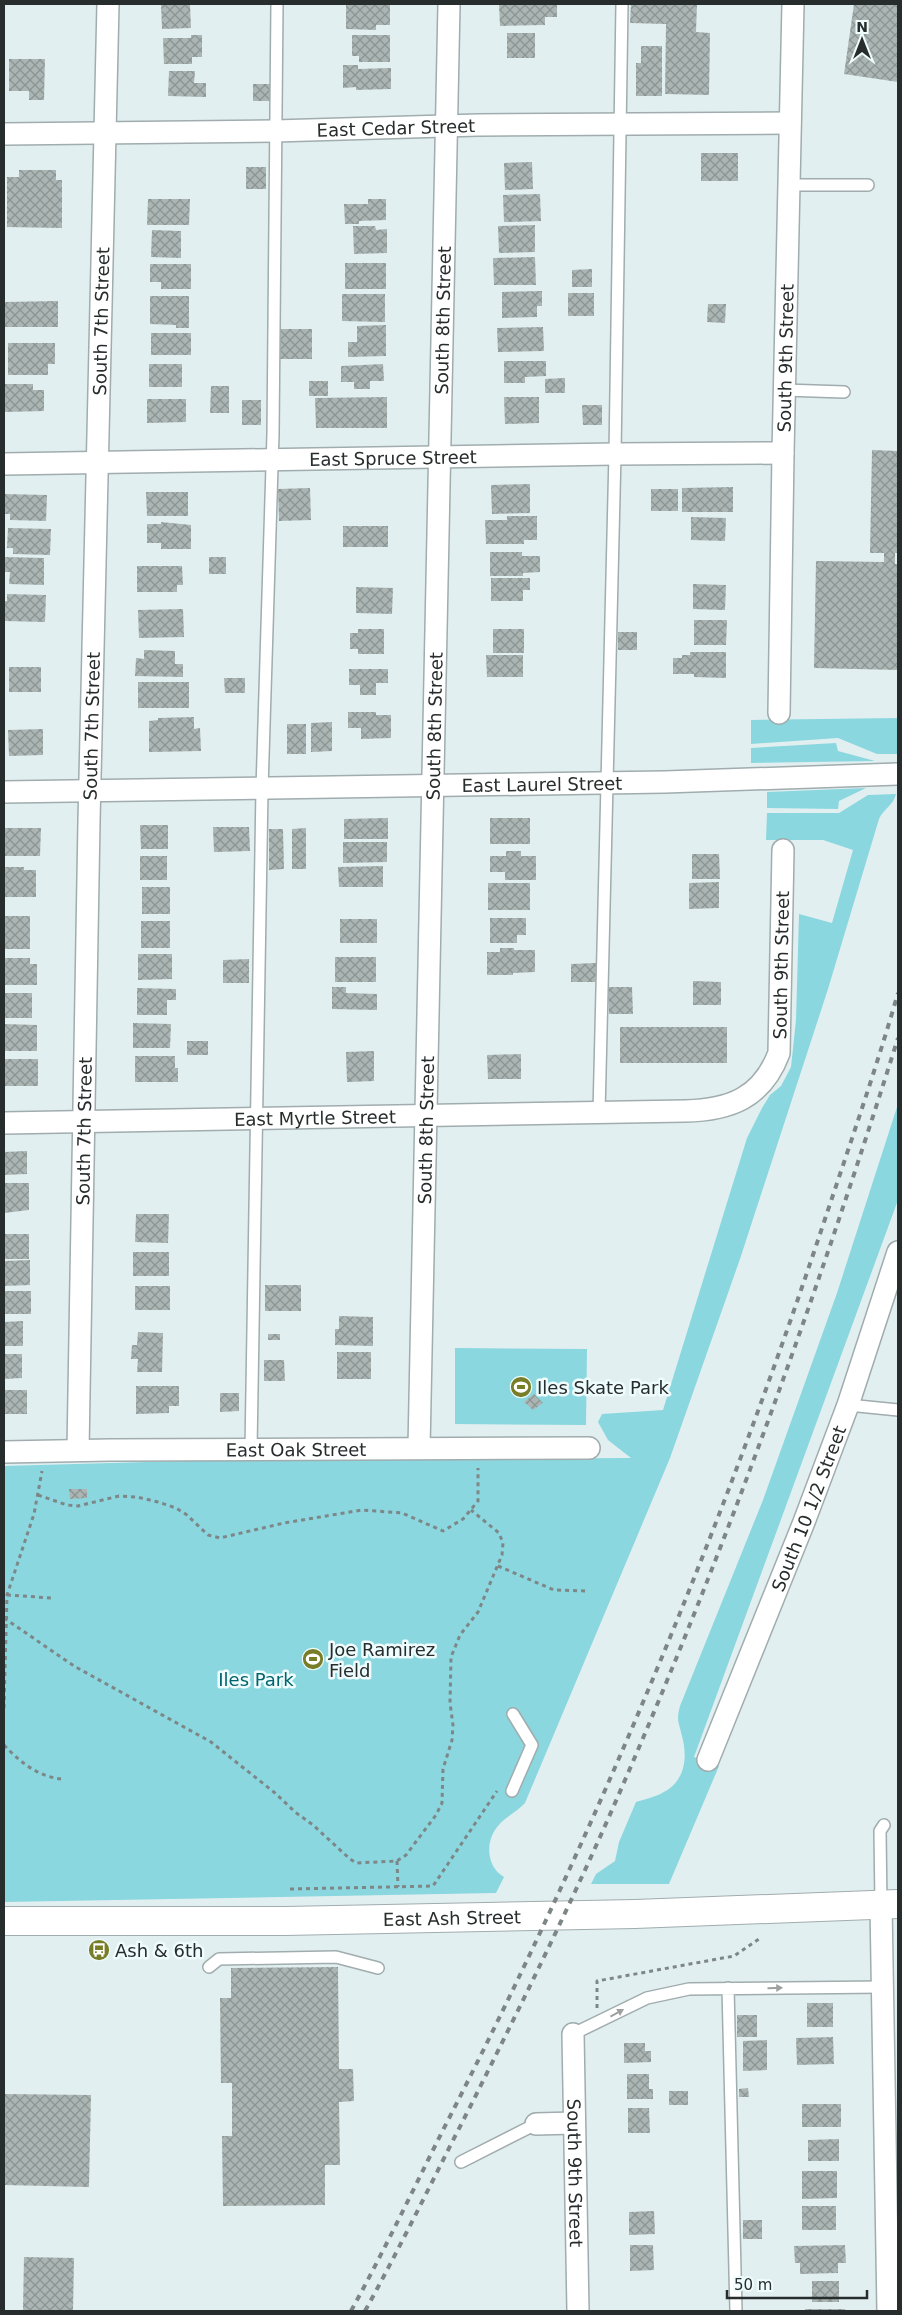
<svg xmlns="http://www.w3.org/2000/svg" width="902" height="2315" viewBox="0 0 902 2315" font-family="'DejaVu Sans',sans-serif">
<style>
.green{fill:#8ad7df}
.building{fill:url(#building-cross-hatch)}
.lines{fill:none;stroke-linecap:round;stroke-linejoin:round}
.lane-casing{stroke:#a0acad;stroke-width:14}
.street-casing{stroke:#a0acad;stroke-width:24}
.secondary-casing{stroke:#a0acad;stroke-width:30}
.path{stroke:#7e8788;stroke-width:3;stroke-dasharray:4 4;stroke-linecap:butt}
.lane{stroke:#fff;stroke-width:11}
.street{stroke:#fff;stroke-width:21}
.secondary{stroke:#fff;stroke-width:28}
.rail{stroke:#7d8586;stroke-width:4;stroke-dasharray:6 6;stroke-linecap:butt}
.oneway{fill:#9ea0a0}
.labels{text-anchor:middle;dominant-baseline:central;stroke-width:5;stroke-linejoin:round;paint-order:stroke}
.street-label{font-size:18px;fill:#272c2c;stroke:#effcfd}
.poi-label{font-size:18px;fill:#272c2c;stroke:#effcfd;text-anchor:start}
.park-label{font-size:18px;fill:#00646c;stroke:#effcfd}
</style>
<defs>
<pattern id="building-cross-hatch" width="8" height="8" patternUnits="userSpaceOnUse" patternTransform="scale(1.25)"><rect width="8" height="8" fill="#abb6b4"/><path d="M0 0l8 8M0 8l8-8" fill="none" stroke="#8b9493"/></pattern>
</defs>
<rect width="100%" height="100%" fill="#e2eff0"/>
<path class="green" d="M898 718V754H877L838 738 751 744V720Z
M836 743 838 751 875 761 751 763V748Z
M866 788 839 801 838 809 767 808V792Z
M896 794C893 806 884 808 879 819L828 989 740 1259 670 1458 525 1803C517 1812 505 1817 498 1826 485 1841 486 1867 504 1877L496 1893 4 1902V1466L183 1461 631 1458 608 1440 598 1422 602 1414 663 1410 747 1138 762 1108 770 1095 781 1086 791 1067 796 1020 799 914 832 923 853 850 823 840H766L767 813H839L868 795Z
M898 1104V1200L694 1757 719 1766 669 1884H591L596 1874 615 1861 619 1842 636 1802C645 1799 655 1797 662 1793 685 1782 688 1758 682 1736 679 1722 676 1721 680 1706L763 1500 837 1293Z
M455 1348 587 1349 586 1425 455 1424Z"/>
<path class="building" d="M161 4H190L191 28 162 29Z
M346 4H390V25H376V30L346 29Z
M499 4H557V17H545V25L500 26Z
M631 4H697L696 32 710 33 709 95 665 94 666 24 630 23Z
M854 4H898V82L844 74Z
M507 33H535V58H507Z
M191 35H202V57H192V64H164L163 38H191Z
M352 35H390V62H359V56H352Z
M641 46H662V96H636V63H641Z
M9 59H45L44 100H29V91H9Z
M343 65H358V69L391 68V89L356 90V87L343 88Z
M169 71H195L194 83H206V97L168 96Z
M253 84H270L271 101H253Z
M701 153H738V181H701Z
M532 162 533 189 505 190 504 163Z
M246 167H266V189H246Z
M19 170H56V180H62V228L7 227V177H19Z
M540 194 541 221 504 222 503 195Z
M148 199H190L189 225H147Z
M368 199H386V220L359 221V224H345L344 204H368Z
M535 225V252L499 253 498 226Z
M353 226H375L376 230 387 229V253L354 254Z
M152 230 181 231V258L151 257Z
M535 257 536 285H494L493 258Z
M345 263H386V289H345Z
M150 264H191V289H161V282H150Z
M592 269V287H572V270Z
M542 291V306H537V317L502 318V292Z
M568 293H594V316H568Z
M342 294H385V322L342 321Z
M150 296H189V328H176V325L150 324Z
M58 301V327H4V302Z
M708 304H726L725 323 707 322Z
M386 325V356L348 357V342H357V326Z
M543 327 544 351 498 352 497 328Z
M278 329H312V359H278Z
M151 333H191V355H151Z
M8 343H55V364H48V375H8Z
M504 361H546V376L525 377V383H504Z
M149 364H182V387H149Z
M383 364 384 381H370V389H354V382H341V366Z
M565 378V393H545V379Z
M309 381H328V396H309Z
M4 384H33V390H44V411L4 412Z
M211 386H229V413H210Z
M387 397V428H316L315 398Z
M504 397H539V423L505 424Z
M147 399H186V422L147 423Z
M242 400H261V425H242Z
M582 405H602V425H583Z
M872 450 898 451V553H895V564H898V670L814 668 816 561 884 562V553H870Z
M530 484V513L492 514 491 485Z
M733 487V512H682V488Z
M310 488 311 520 279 521 278 489Z
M651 489H678V511H651Z
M146 492H188V516H147Z
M4 494 47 495 46 521 10 520V514H4Z
M507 516H537V540H524V544H486L485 520H507Z
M691 517 726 518 725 541 691 540Z
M161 522 191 525V549H161V543H147V524H161Z
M343 526H388V547H343Z
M8 528 51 529 50 555 13 554V548H7Z
M490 552H522V556H540V572L523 573V576H490Z
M4 557 44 558V585L9 584 10 572H4Z
M209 557H226V574H209Z
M137 566H182L183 585H177V592H137Z
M491 578H530V590H523V601H491Z
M693 584 726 585 725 610 693 609Z
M356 587 393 588 392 614 356 613Z
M7 594 46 595 45 622 4 621V601H7Z
M183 609 184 637 139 638 138 610Z
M694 620H727L726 645H694Z
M358 629H384V654H358V649H350V633H358Z
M493 629H524V653H493Z
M618 632H637V650H618Z
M144 650 175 651V664H183V677L135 676 136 658 144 659Z
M690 652H726V678L694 677V674H673V658H682V655H690Z
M486 655H523V677H487Z
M9 667H41V692H9Z
M349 669H388V683H376V695H360V685H349Z
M224 678H245V693H225Z
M138 682H189V708H138Z
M348 712H376V715H391V738L361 739V728H348Z
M194 717V729L200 728 201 751 149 752V721L158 720V718Z
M332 722V751L311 752V723Z
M287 724H306V754H287Z
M43 729V755L9 756 8 730Z
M388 818V839H344V819Z
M490 818H530V844H490Z
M140 825H168V849H141Z
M213 827H249L250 851 214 852Z
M4 828H41L40 856H4Z
M306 828V869H292V829Z
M269 829H283L284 869 269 870Z
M343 842H387V862L343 863Z
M506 851H521V856H536V880H505V872H490V856H506Z
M692 854H719L720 879H692Z
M140 856H167V880H140Z
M383 866V887H339L338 867Z
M4 867H24V870H36V897H4Z
M719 882V908L689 909V883Z
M488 883H530V910H488Z
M142 887H170V914H142Z
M4 916H30V949H4Z
M490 918H526V935H517V943H490Z
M340 919H377V943H340Z
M141 921H170V948H141Z
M500 948H514V950H535V972L513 973V975H487V952H500Z
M138 954H172V979L138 980Z
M335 957H376V982H335Z
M4 958H30V964H37V985H4Z
M249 959V983H223V960Z
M596 963V982H571V964Z
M693 981 721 982V1005H693Z
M332 987H346V993L377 994V1010L332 1009Z
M608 987H632L633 1014H609Z
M137 988 176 989V1000H167V1015H137Z
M4 993H32V1018H4Z
M133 1023 171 1024 170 1048H133Z
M4 1024 37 1025V1051H4Z
M620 1027H727V1063H620Z
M187 1041H208V1055H187Z
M374 1051V1081L347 1082 346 1052Z
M521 1054V1079H488L487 1055Z
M135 1056H175V1068H178V1082H135Z
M4 1059H38V1086H4Z
M27 1151V1174L4 1175V1152Z
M4 1183H29V1210L4 1213Z
M136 1214H169L168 1243 135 1242Z
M4 1234H29V1259H4Z
M133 1252H169V1276H133Z
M30 1260V1285L4 1286V1261Z
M265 1285H301V1311H265Z
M135 1286H170V1310H135Z
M4 1291H31V1314H4Z
M339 1316 373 1317V1346L335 1345V1329H339Z
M23 1321V1346H4V1322Z
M138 1332 163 1333 162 1372H137L138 1359H131L132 1345H137Z
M268 1334H280V1340H268Z
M337 1352H371V1379H337Z
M4 1354H22V1378L4 1379Z
M264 1360H284L285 1381H264Z
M136 1386H179V1406H169V1413L136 1414Z
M4 1390H27V1414H4Z
M220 1393H239V1411L220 1412Z
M534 1394 543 1403 533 1410 524 1402Z
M69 1489H87V1498L70 1499Z
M338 1967 339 2069H353L354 2101 339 2102 340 2165H325V2205L223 2206 222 2136H232V2083H221L220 1998H231V1968Z
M807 2003H833V2027H807Z
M737 2015H757V2037H737Z
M833 2037 834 2064 797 2065 796 2038Z
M767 2040V2070L743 2071V2041Z
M624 2043H645V2051H651V2062L624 2063Z
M627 2074H649V2089H653V2099H627Z
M748 2088 749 2097H739V2089Z
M669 2091H688V2105H669Z
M4 2094 91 2095 89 2187 4 2185Z
M802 2104H841V2127H802Z
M628 2108H649L650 2133H628Z
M839 2139V2161H808V2140Z
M802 2171H837V2198L802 2199Z
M802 2206H836V2230H802Z
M654 2211 655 2234 629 2235V2212Z
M743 2220H762V2239H743Z
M630 2245H653L654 2270 630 2271Z
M845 2245 846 2263H838V2273L800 2274V2263H795L794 2246Z
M24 2257 74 2258 73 2311H23Z
M812 2281H839V2302H812Z
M805 2309H845L846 2311H805Z"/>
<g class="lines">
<g class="lane-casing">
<path id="lane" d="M789 185H868
M784 390 844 392
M599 1113 615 454 622 4
M848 1405 898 1410
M251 1449 262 789 273 434 277 4
M512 1791 532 1745 513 1714
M881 1905 880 1831 884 1825
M209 1967 219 1959 336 1957 378 1968
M728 1988 736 2311
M573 2034 647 1998 689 1989 883 1987
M461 2162 536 2124"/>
</g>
<g class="street-casing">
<g id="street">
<path id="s1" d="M4 134 275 131 478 125 790 123"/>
<path id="s2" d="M4 464 615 454 783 453"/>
<path id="s3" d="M779 713 783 453 793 4"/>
<path id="s4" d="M4 792 665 782 898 774"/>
<path id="s5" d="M4 1123 685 1111C730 1110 762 1098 779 1053L783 850"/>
<path id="s6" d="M419 1448 449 4"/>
<path id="s7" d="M78 1450 89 821 108 4"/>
<path id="s8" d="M4 1452 110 1450 589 1448"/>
<path id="s9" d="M708 1760 804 1522 848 1405 898 1252"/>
<path d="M881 1905 888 2311"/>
<path id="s10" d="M573 2034 578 2311"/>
<path d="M536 2124 574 2123"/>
</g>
</g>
<g class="secondary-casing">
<g id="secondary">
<path id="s11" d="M4 1921H285L635 1914 898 1904"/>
</g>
</g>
<path class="path" d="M38 1495 67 1505 78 1506 119 1496 137 1497 158 1502 176 1508 187 1515 208 1535 220 1538 284 1523 362 1510 402 1513 443 1531 463 1519 478 1501V1468
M498 1566 554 1590 589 1591
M7 1595 52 1598
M4 1618 74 1666 211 1742 275 1793 295 1812 313 1825 350 1859 356 1863 397 1861 406 1855 436 1815 442 1803 443 1769 452 1740 453 1725 450 1703 451 1657 460 1635 478 1612 502 1555 503 1543 499 1533 471 1510
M4 1708 7 1595 34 1514 42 1471
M4 1745C20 1762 37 1776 61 1779
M397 1861 398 1887
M290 1889 433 1886 497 1791
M597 2008V1981L734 1956 759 1939"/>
<use href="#lane" class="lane"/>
<use href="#street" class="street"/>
<use href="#secondary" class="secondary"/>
<path class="rail" d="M351 2311C383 2253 412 2192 442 2132 593 1838 721 1533 825 1219 850 1144 876 1069 898 993
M365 2311C402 2244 435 2175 470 2107 523 2001 575 1896 622 1787 728 1543 818 1292 898 1038"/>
</g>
<defs><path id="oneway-solid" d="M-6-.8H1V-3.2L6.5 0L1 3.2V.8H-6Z" transform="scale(1.25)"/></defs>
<g class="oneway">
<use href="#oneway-solid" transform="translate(775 1988) rotate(-1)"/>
<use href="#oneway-solid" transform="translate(617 2013) rotate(-29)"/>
</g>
<defs>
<g id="stadium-disc" transform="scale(1.125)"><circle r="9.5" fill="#787d28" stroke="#effcfd"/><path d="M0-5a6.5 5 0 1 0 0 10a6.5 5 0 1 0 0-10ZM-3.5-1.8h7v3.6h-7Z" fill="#fff"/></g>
<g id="bus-disc" transform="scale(1.125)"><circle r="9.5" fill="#787d28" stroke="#effcfd"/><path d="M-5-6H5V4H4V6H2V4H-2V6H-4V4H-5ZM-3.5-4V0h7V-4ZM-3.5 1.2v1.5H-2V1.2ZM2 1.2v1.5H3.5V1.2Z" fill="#fff"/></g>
</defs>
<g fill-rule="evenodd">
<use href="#stadium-disc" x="521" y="1387"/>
<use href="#stadium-disc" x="313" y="1659"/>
<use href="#bus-disc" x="99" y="1950"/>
</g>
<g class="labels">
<g class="street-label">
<text stroke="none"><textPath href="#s1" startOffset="392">East Cedar Street</textPath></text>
<text stroke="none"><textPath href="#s6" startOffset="1128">South 8th Street</textPath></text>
<text stroke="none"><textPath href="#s7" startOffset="1129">South 7th Street</textPath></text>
<text stroke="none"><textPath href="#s3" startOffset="355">South 9th Street</textPath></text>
<text stroke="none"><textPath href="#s2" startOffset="389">East Spruce Street</textPath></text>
<text stroke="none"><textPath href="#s6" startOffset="722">South 8th Street</textPath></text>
<text stroke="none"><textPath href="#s7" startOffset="724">South 7th Street</textPath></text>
<text stroke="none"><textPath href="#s4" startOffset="538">East Laurel Street</textPath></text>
<text stroke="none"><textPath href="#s5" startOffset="888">South 9th Street</textPath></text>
<text stroke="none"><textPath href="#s5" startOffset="311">East Myrtle Street</textPath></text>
<text stroke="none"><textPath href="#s6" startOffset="318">South 8th Street</textPath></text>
<text stroke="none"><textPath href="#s7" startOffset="319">South 7th Street</textPath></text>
<text stroke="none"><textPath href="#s8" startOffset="292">East Oak Street</textPath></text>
<text stroke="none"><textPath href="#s9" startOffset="271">South 10 1/2 Street</textPath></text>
<text stroke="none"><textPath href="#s11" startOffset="448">East Ash Street</textPath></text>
<text stroke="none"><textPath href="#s10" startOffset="139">South 9th Street</textPath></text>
</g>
<g class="poi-label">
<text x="537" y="1387">Iles Skate Park</text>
<text x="329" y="1649">Joe Ramirez<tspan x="329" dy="21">Field</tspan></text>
<text x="115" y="1950">Ash &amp; 6th</text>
</g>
<g class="park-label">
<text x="256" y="1679">Iles Park</text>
</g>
</g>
<rect width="902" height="2315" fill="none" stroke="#272c2c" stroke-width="10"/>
<g transform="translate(862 40)" stroke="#effcfd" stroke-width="4" paint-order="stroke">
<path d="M0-4L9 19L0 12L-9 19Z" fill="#272c2c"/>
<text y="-8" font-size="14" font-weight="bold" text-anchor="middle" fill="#272c2c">N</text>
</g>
<path d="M727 2290v8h140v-8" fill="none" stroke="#272c2c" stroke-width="2.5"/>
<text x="734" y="2290" font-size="15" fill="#272c2c" stroke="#effcfd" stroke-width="4" paint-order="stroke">50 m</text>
</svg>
